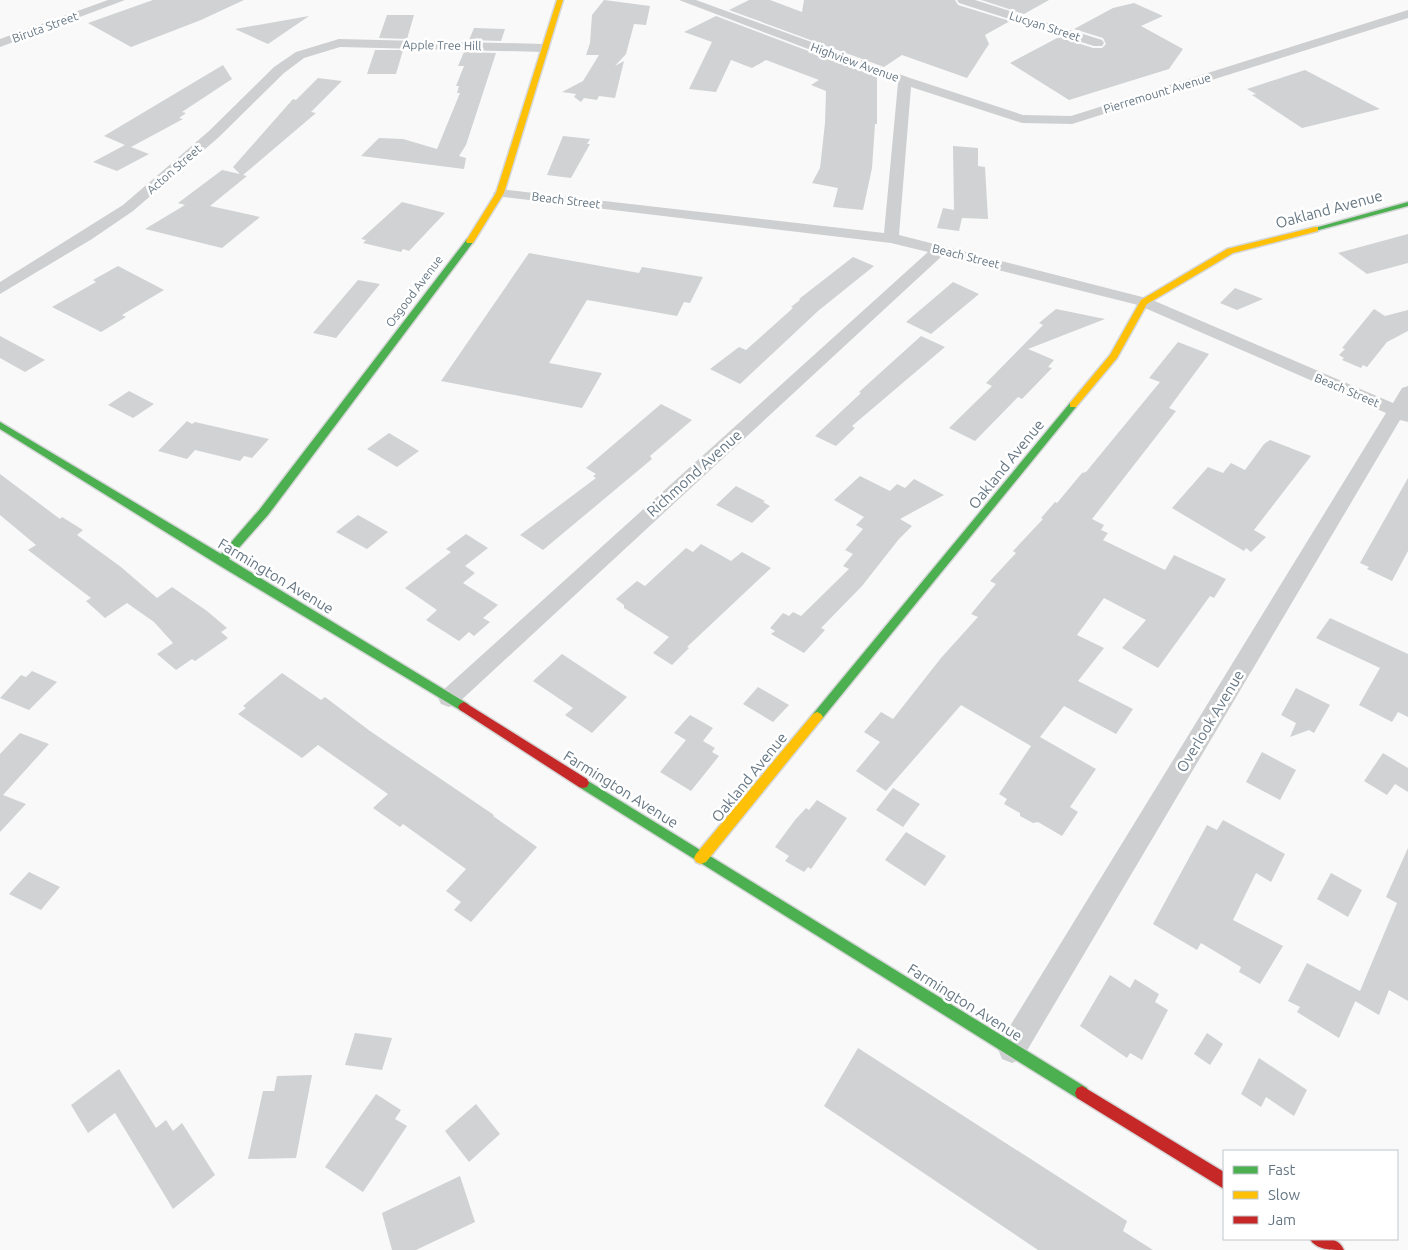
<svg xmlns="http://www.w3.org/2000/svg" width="1408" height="1250" viewBox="0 0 1408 1250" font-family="Ubuntu,sans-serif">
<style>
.building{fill:#d0d2d3}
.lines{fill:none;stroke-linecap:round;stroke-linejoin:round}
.fast-casing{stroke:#d5d6d7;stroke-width:3}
.slow-casing{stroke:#d5d6d7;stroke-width:3}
.jam-casing{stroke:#d5d6d7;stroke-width:3}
.street{fill:#cecfd0;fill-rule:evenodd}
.fast{fill:#4caf50;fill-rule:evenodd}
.slow{fill:#ffc107;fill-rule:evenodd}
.jam{fill:#c62828;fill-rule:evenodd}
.labels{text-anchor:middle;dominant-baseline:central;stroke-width:5;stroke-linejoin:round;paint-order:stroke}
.far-street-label{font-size:12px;fill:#657683;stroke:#fff}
.street-label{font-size:15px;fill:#657683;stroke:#fff}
</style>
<rect width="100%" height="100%" fill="#f9f9f9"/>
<path class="building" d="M153 0H244L201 20 131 47 88 23Z
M604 0 650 6 646 25 634 24 626 54 615 66 624 61 615 98 599 96 597 100 584 98 581 102 574 97 576 94 562 92 583 81 599 55H586L590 43 592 15Z
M749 0H770L802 12 804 0H955L958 5 1010 21 985 35 989 44 967 78 902 55 884 67 729 10Z
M981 0H1049L1024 14Z
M1134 3 1163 16 1141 26 1183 49 1169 69 1069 100 1010 63 1059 37 1093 48H1102L1106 44 1103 38 1074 29 1113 8Z
M387 15H414L407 39 379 38Z
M309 16 268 44 235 29Z
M716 16 877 77V124H875L872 168 863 210 833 207 838 188 812 183 820 168 825 123 826 91 811 85 819 80 766 60 752 68 731 60 716 92 689 89 712 42 684 32Z
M474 28 505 29 501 41 469 40Z
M375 50H403L396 74H367Z
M464 52 496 53 466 145 459 156 466 158 464 169 361 156 379 138 403 139 437 149 460 93H457L459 86H456L464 66H458Z
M223 65 232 79 182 112 186 113 179 118 183 119 131 147 149 154 117 171 93 162 125 145 104 136Z
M1305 70 1380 109 1302 128 1252 95 1256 94 1247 89Z
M318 78 342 81 311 112 316 113 243 175 247 176 210 206 260 217 222 248 145 229 185 205 178 203 222 170 240 174 233 167 293 99 296 100Z
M563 136 590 139 587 144H590L571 178 547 175Z
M953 146 978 148V166L985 167 988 219 962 218 959 231 937 228 943 208 954 210Z
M402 202 445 213 409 251 403 249 401 252 363 243 366 240 361 239Z
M1408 234V263L1367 274 1338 253Z
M529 253 639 273 642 267 703 277 690 303 684 302 677 316 587 300 549 363 602 373 582 408 441 381Z
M853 257 874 266 818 311 740 384 710 369 739 347 746 350 793 308 791 307 800 300 799 299Z
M118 266 164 290 122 315 126 317 101 332 52 307 96 282 93 280Z
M358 280 380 284 336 338 313 333Z
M953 282 979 294 931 334 906 322Z
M1235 288 1263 299 1237 310 1220 303Z
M1056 309 1105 319 1028 349 1054 360 1048 367 1052 368 1022 399 1018 397 975 441 949 428 992 386 986 383 1043 325 1039 323Z
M1374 309 1385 316 1408 310V331L1387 342 1367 367 1363 365 1361 368 1342 360 1344 358 1339 355 1345 349 1342 348Z
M0 336 45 360 25 372 0 358Z
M921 336 945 347 852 426 855 428 836 446 815 436 861 393 859 392Z
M1178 342 1209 354 1169 408 1176 411 1092 519 1104 525 1101 530 1108 533 1103 540 1165 570 1174 555 1226 579 1214 598 1210 596 1158 668 1122 648 1146 620 1104 598 1077 635 1104 648 1078 681 1133 709 1116 734 1064 706 1040 737 1096 769 1070 807 1078 812 1062 836 1038 822 1033 823 1020 816V813L1004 804 1007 799 999 794 1031 746 961 705 886 791 856 771 880 742 864 732 881 712 893 719 941 658 978 617 971 614 996 584 990 581 1016 553 1013 551 1043 519 1041 518 1055 502 1057 503 1082 473 1086 472 1160 382 1149 378Z
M129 391 154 404 133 418 108 405Z
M661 404 692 420 650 456 652 459 543 550 520 535 596 478 593 476 596 474 586 468Z
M187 421 192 424 195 422 269 439 252 458 244 456 240 461 195 450 187 459 158 451Z
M389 433 419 451 397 467 367 449Z
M1270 440 1311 456 1254 530 1266 537 1251 552 1246 548 1244 551 1172 508 1208 467 1223 473 1231 463 1245 470 1264 444Z
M0 474 60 519 62 517 83 530 77 535 121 567 157 598 172 587 207 611 227 628 221 632 228 638 195 661 192 659 176 670 157 654 173 643 154 622 127 603 105 618 86 601 91 598 28 550 36 545 0 515Z
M860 476 890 491 897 484 905 488 914 479 944 495 900 519 912 526 899 539 862 586 821 628 825 630 804 653 771 634 775 631 770 628 783 613 789 616 793 612 801 616 849 569 843 566 853 554 845 550 863 529 856 525 864 517 834 500Z
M1408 478V551L1392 581 1367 569 1369 567 1360 563Z
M736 486 765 501 763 502 770 506 752 523 716 505Z
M358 515 388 532 367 549 336 532Z
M466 534 488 548 465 566 475 573 463 583 498 605 483 618 490 622 474 636 469 632 459 641 426 620 437 610 405 588 451 552 446 549Z
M701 544 731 561 742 552 771 568 687 647 689 648 672 665 653 653 669 637 624 608V605L616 599 637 581 645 586 686 548 693 552Z
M1330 618 1408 654V717L1398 712 1392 722 1359 705 1380 668 1316 638Z
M562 654 627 697 592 733 565 715 573 708 533 681Z
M32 671 57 682 29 710 0 698 21 675 26 677Z
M282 673 321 700 325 697 370 731 494 815 493 816 537 847 471 922 454 910 461 902 446 891 466 869 403 824 400 827 373 808 388 794 318 745 302 758 238 714 246 708 243 706Z
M758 687 789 705 773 722 743 704Z
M1296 688 1330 705 1314 733 1309 730 1290 737 1296 723 1281 715Z
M690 715 713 728 703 741 715 748 712 752 719 756 691 791 660 772 686 740 674 733Z
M20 733 49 744 3 795 26 804 0 832V754Z
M1262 752 1296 770 1280 800 1246 782Z
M1383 753 1408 768V792L1395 784 1387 795 1364 781Z
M893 788 920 804 903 827 876 810Z
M817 800 847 818 811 869 808 867 804 872 785 861 789 856 775 847 795 820 806 808 809 810Z
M1223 820 1285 854 1271 882 1256 873 1233 920 1283 946 1260 984 1239 972 1241 967 1201 943 1197 950 1153 924 1207 825 1217 830Z
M906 832 946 856 925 886 885 860Z
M1408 848V1001L1389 990 1379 1015 1355 1001 1358 995 1339 1038 1297 1012 1300 1007 1288 1001 1307 963 1360 991 1397 903 1386 897Z
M29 872 60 887 41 910 9 894Z
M1331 873 1362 890 1348 917 1317 899Z
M1110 975 1130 988 1135 979 1159 994 1155 1002 1168 1010 1142 1060 1130 1053 1127 1058 1080 1026Z
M355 1033 392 1038 382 1070 345 1065Z
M1207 1033 1223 1044 1210 1065 1194 1054Z
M858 1048 1127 1221 1123 1231 1153 1250H1038L824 1106Z
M1259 1058 1307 1090 1294 1116 1266 1097 1261 1107 1241 1094Z
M119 1069 156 1128 166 1120 173 1131 182 1123 215 1175 173 1209 115 1113 88 1133 71 1105Z
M312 1075 296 1158 248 1159 263 1091H274L277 1076Z
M376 1094 401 1110 395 1119 407 1126 363 1192 325 1167Z
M476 1104 500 1134 469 1162 445 1131Z
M460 1176 475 1222 416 1250H392L382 1213Z"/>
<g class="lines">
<g class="fast-casing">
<path id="fast" d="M1408 202V206L1315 231 1311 229Z
M467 239 474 241 268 515 229 559 468 704 470 707 468 710 464 712 460 710 217 564 0 429V422L221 554 260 509Z
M1073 402 1076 403V407L821 720 817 722 813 720 811 717 813 714 1070 403Z
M583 778 1087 1088 1089 1093 1087 1098 1082 1100 1077 1098 579 787 577 783 579 779Z"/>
</g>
<g class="slow-casing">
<path id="slow" d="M557 0H563L504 193 473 243H467L466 241 496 193Z
M1315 227H1318V231L1233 253 1147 304 1117 358 1076 407H1070V403L1110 355 1141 300 1227 249Z
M817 712 821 714 823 717 821 720 706 862 701 864 696 862 694 858 696 854 813 714Z"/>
</g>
<g class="jam-casing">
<path id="jam" d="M464 702 587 779 589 783 587 787 583 788 579 787 460 710 458 707 460 704Z
M1082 1086 1224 1172V1189L1077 1098 1075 1093 1077 1088Z
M1310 1239C1323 1238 1338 1236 1344 1250 1331 1250 1316 1250 1310 1239Z"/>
</g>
<path class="street" d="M108 0H125L0 47V39Z
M679 0H696L910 78 1023 115 1071 116 1408 10V18L1072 124 1022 123 911 87 899 235 1150 299 1393 403 1402 388 1408 386V422L1400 420 1022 1059 1012 1063 1002 1059 998 1049 1002 1039 1386 413 1138 305 942 256 457 704 449 707 441 704 438 698 441 692 928 252 891 243 495 196 493 193 500 189 884 233 898 83Z
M957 0H975L1102 40 1104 43 1102 46H1094L959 3Z
M339 39 544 44 550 48 544 52 340 47 304 58 284 73 219 137 133 211 92 239 0 294V282L123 205 209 131 274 67 296 52Z"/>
<use href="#fast" class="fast"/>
<use href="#slow" class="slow"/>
<use href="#jam" class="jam"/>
</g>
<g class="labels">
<g class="far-street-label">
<text transform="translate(1045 26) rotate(18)">Lucyan Street</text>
<text transform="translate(45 27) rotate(-20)">Biruta Street</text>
<text transform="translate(442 45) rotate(1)">Apple Tree Hill</text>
<text transform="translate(855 62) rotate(20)">Highview Avenue</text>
<text transform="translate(1157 93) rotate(-17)">Pierremount Avenue</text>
<text transform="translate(174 169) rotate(-41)">Acton Street</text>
<text transform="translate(566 200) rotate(7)">Beach Street</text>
<text transform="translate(966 256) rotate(14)">Beach Street</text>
<text transform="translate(414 291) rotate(-53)">Osgood Avenue</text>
<text transform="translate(1347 390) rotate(23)">Beach Street</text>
</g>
<g class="street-label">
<text transform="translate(1329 209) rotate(-15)">Oakland Avenue</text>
<text transform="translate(1006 464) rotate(-51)">Oakland Avenue</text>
<text transform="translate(694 473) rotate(-42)">Richmond Avenue</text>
<text transform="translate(276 576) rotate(31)">Farmington Avenue</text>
<text transform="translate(1210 721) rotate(-59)">Overlook Avenue</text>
<text transform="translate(749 777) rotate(-51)">Oakland Avenue</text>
<text transform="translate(621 789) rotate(32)">Farmington Avenue</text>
<text transform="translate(965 1002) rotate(32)">Farmington Avenue</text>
</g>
</g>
<rect x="1223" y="1150" width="175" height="90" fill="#ffffff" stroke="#c1c8cd"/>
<rect x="1233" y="1166" width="25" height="8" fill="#4caf50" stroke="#c1c8cd"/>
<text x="1268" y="1175" font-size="15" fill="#657683">Fast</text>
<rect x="1233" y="1191" width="25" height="8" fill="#ffc107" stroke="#c1c8cd"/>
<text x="1268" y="1200" font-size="15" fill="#657683">Slow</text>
<rect x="1233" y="1216" width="25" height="8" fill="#c62828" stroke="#c1c8cd"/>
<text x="1268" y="1225" font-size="15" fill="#657683">Jam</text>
</svg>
